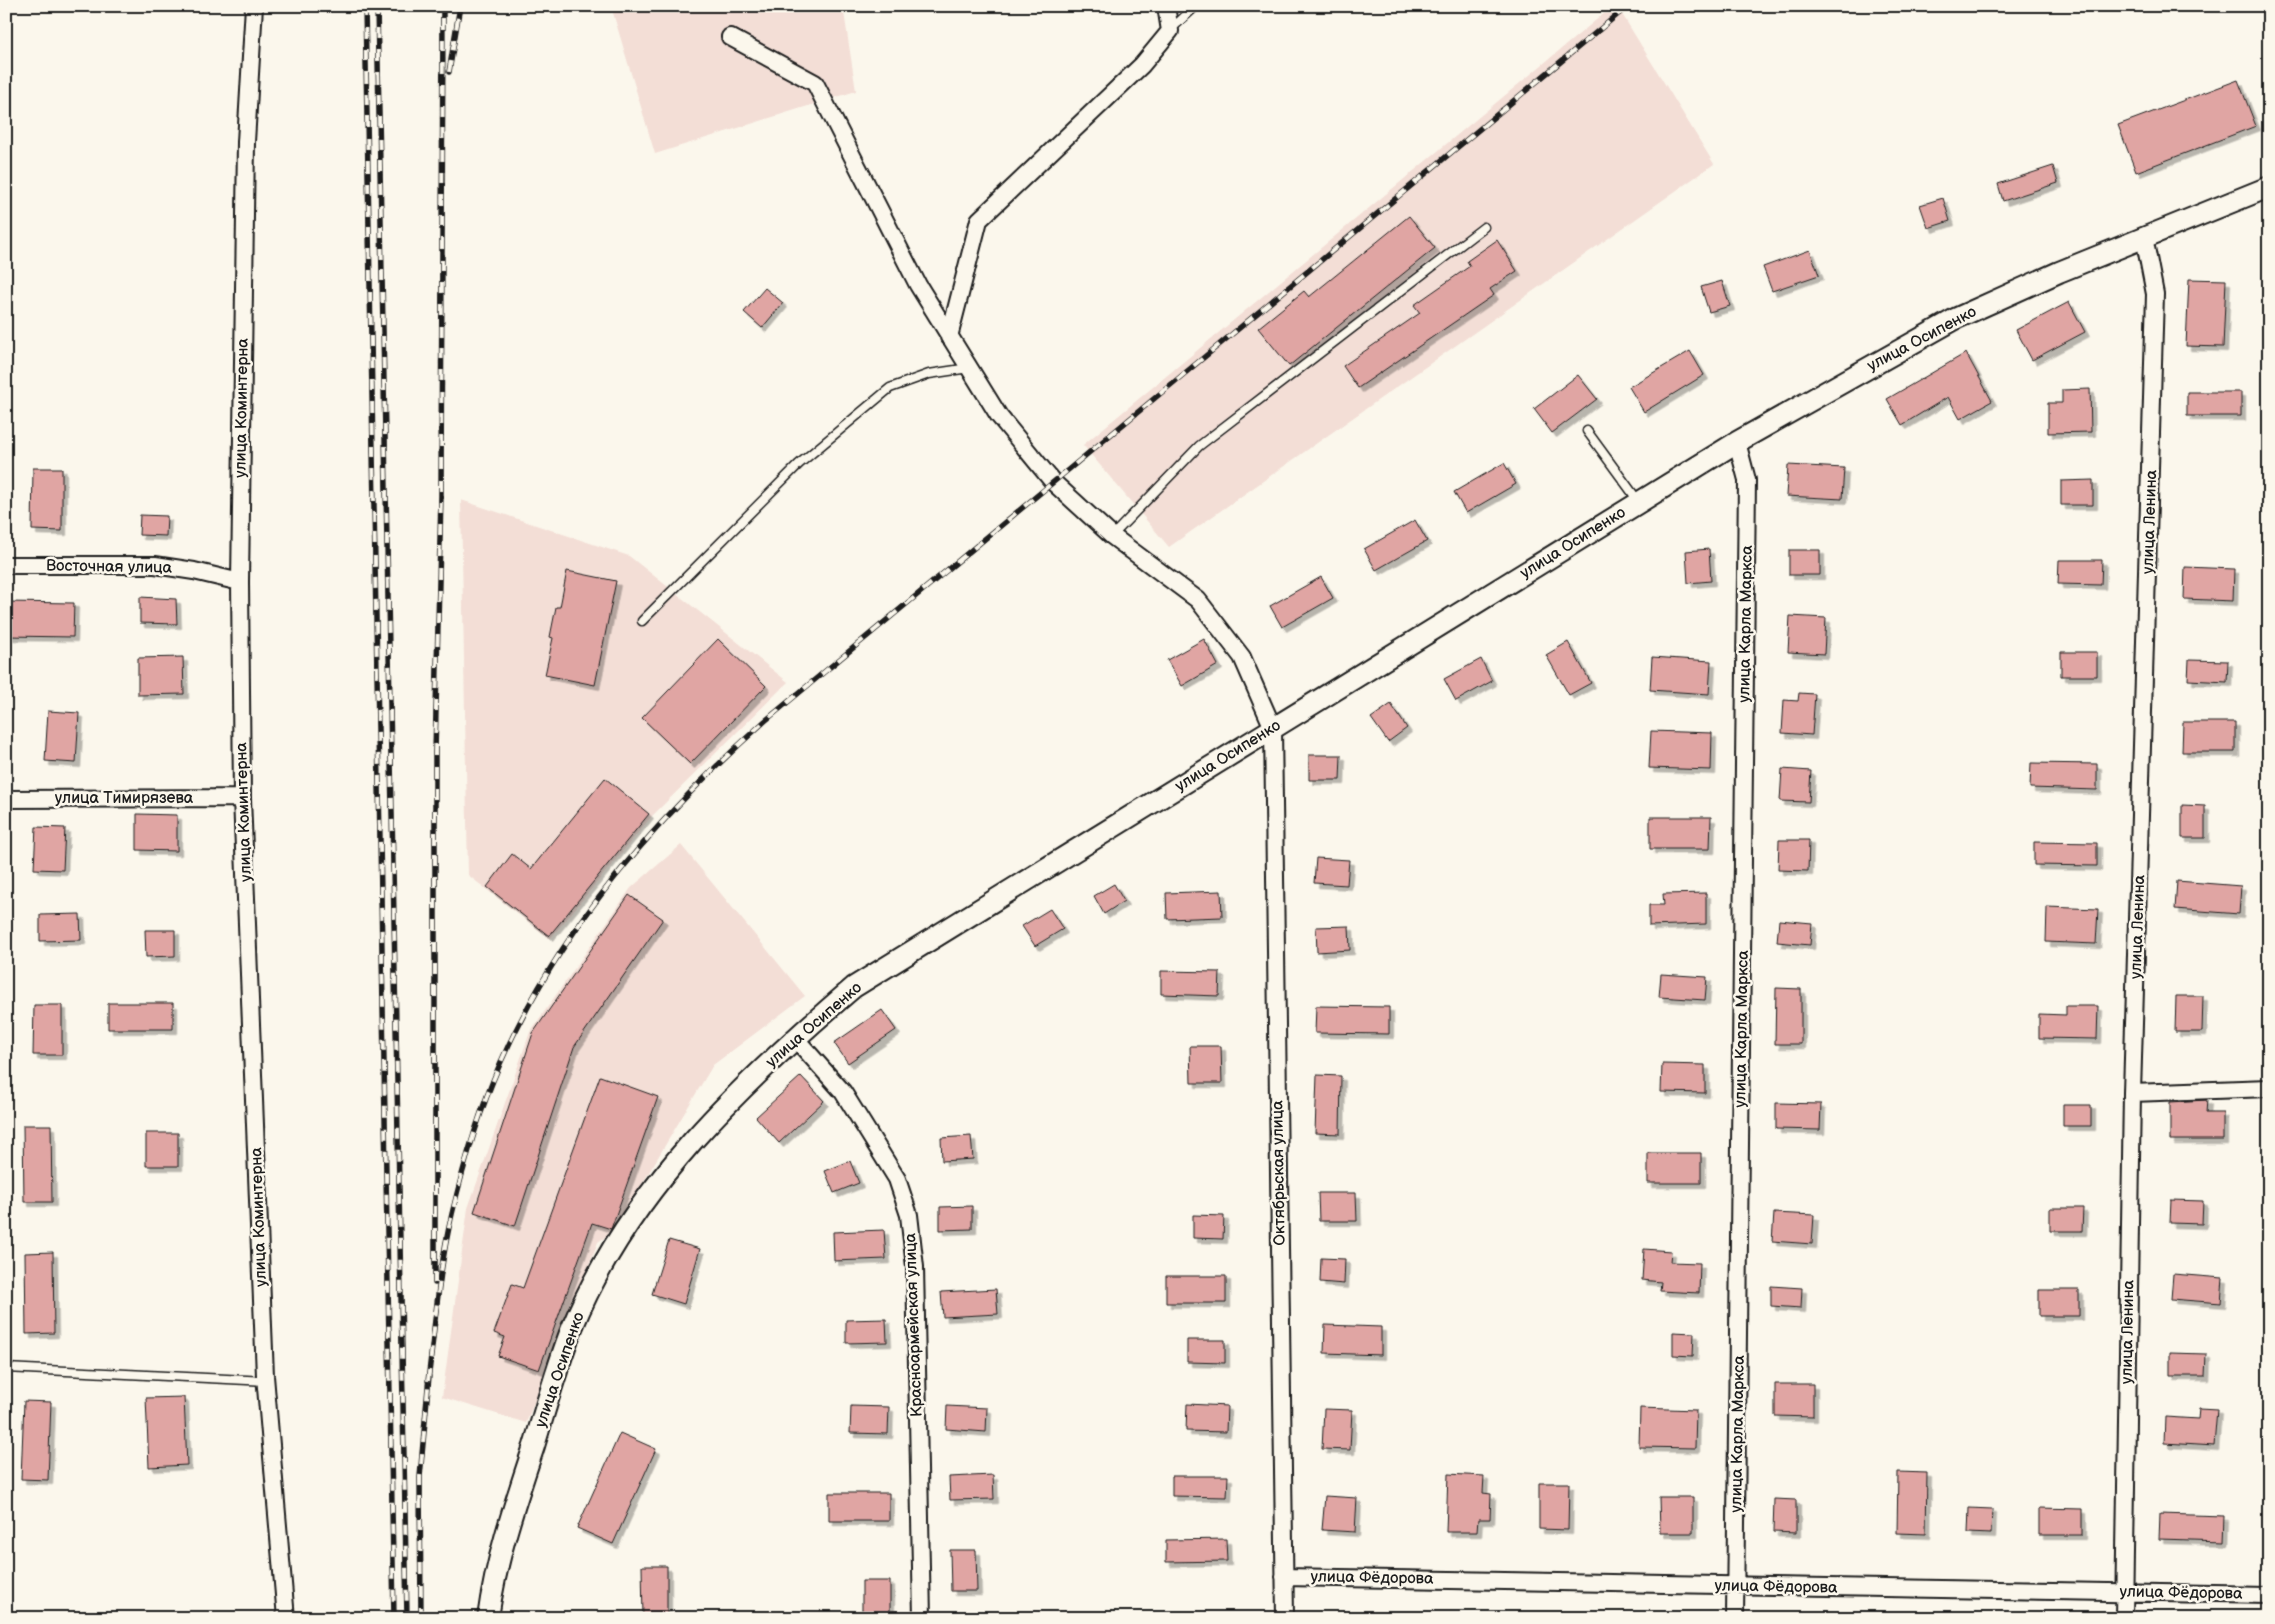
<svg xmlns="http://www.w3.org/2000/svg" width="2275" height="1624" viewBox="0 0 2275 1624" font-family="'Balsamiq Sans',sans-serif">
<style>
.built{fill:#f3ded6}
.building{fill:#e0a5a3;stroke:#1c1c1c;filter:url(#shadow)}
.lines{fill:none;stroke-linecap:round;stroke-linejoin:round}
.service-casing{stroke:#1c1c1c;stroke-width:11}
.minor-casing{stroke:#1c1c1c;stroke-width:20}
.tertiary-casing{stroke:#1c1c1c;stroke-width:24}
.service{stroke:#fbf7ec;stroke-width:8}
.minor{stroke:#fbf7ec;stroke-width:16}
.tertiary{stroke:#fbf7ec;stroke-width:20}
.rail-casing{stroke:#1c1c1c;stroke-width:5.5}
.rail{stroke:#fbf7ec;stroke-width:4;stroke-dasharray:11;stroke-linecap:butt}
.labels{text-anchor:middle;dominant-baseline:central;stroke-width:5;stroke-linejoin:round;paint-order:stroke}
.street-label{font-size:16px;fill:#1c1c1c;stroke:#fbf7ec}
</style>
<defs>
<filter id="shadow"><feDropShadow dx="4.5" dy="4.5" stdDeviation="0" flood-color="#0004"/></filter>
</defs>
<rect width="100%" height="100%" fill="#fbf7ec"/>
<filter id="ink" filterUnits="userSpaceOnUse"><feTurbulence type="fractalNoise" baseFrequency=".02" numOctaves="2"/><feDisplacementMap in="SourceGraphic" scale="10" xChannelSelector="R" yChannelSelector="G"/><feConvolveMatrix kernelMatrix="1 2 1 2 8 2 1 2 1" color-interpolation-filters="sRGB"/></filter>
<g filter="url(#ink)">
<path class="built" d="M611 6H843L856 91 655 154Z
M1613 6H1617L1714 164 1169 547 1083 445Z
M461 500 629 556 788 682 651 817 550 939 468 875Z
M681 845 805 996 713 1065 614 1231 598 1242 526 1423 442 1397 468 1208 530 1032 631 888Z"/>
<path class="building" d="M2238 80 2256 126 2136 172 2118 125Z
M2053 166 2058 183 2003 201 1998 184Z
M1943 198 1950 221 1928 228 1920 205Z
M1409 216 1435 248 1289 366 1258 328 1304 291 1309 297Z
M1497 240 1517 271 1490 289 1494 295 1358 388 1343 366 1420 313 1414 305 1470 266 1467 261Z
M1810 250 1819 275 1772 291 1763 267Z
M2189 279 2226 280 2223 347 2186 346Z
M1722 281 1730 306 1709 312 1701 287Z
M765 288 783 303 762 328 744 312Z
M2069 302 2085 332 2032 360 2016 330Z
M1690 351 1704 375 1644 412 1629 387Z
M1966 353 1992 401 1960 419 1948 397 1902 425 1887 399Z
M1578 375 1597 399 1552 433 1534 409Z
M2090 389 2091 432 2048 433V403H2062V390Z
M2187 392H2241V416H2187Z
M1504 463 1516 484 1466 513 1454 492Z
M1788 465 1844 468 1842 499 1786 496Z
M33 468H62V531L32 530Z
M2093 480V505H2061V481Z
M140 515 167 516 166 536 139 535Z
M1415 520 1427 541 1376 570 1364 549Z
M1709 549 1711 581 1688 583 1686 551Z
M1789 550H1820V575H1789Z
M2059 560H2102L2101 585 2058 584Z
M2185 567 2234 569 2233 601 2184 599Z
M567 571 616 581 595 685 545 675 553 638 550 637 556 607H560Z
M1321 577 1333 598 1282 627 1270 606Z
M140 597 176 599 177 624 140 623Z
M6 602 74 603 73 637 6 636Z
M1790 616 1826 618 1824 654 1788 652Z
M718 639 766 686 690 764 642 718Z
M1204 639 1218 665 1182 686 1167 660Z
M1568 642 1591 683 1569 695 1546 655Z
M2061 652H2097V676H2061Z
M183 657 184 694 138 695V658Z
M1652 657 1711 661 1709 694 1650 690Z
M1481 659 1492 681 1456 701 1444 679Z
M2189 660 2228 661 2227 682 2188 680Z
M1799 693 1815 694 1812 735 1782 733 1784 700 1798 701Z
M1391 704 1407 728 1388 742 1371 718Z
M48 711 79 713 76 763 45 761Z
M2183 722H2235V752H2182Z
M1651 731 1712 733 1711 770 1649 768Z
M1309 755H1341L1340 780H1309Z
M2031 763 2097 764V790L2030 788Z
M1782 769 1811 771 1809 802 1780 801Z
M605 778 649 814 549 936 487 887 512 854 531 869Z
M2182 805 2205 806V838H2182Z
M137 814 177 815V851L137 850Z
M1650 817H1711L1710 849H1650Z
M36 827 65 828 63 870 34 869Z
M1779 840H1809L1808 871 1778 870Z
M2034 842 2097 843V866L2034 865Z
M1316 858 1349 860 1347 885 1314 883Z
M2177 881 2241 886 2239 914 2175 909Z
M1114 884 1124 901 1104 914 1094 896Z
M1221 891 1222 917 1167 919 1166 893Z
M1706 893V924L1649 926V905H1664L1663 894Z
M629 895 663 919 574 1047 515 1226 474 1212 533 1033Z
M2047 907 2098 909 2096 944 2046 942Z
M1050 909 1063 929 1035 946 1022 926Z
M80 914 81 940 40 941V915Z
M1779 920 1812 923 1810 945 1777 942Z
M1349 926 1350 950 1317 952 1316 927Z
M145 930H175V956L146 957Z
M1161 971 1220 972 1219 996 1161 994Z
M1661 974 1707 977 1705 1000 1659 997Z
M1776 988 1801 989V1044H1775Z
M2176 996H2203L2202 1032H2175Z
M108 1003H173V1029H108Z
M34 1005H62V1055H33Z
M1316 1006 1389 1007V1034L1315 1033Z
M2066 1006H2098L2097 1039 2039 1038V1014L2066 1015Z
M882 1010 896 1030 848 1063 834 1043Z
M1190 1046H1221L1222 1083H1191Z
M1662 1064 1705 1065V1093L1661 1092Z
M1317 1075 1341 1076 1340 1134 1315 1133Z
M600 1076 658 1097 611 1229 592 1223 539 1370 498 1356 505 1337 494 1333 512 1284 523 1288Z
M801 1076 824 1101 779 1143 756 1117Z
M2207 1100 2206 1113H2223V1140H2170V1102Z
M1776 1103 1821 1104 1820 1130 1776 1129Z
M2063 1105H2091V1126H2063Z
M23 1125H51L52 1202H24Z
M146 1133H178V1166H146Z
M971 1136 973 1159 942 1161 941 1138Z
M1648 1153H1701V1183H1648Z
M850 1161 859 1183 834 1193 825 1171Z
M1318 1193H1356L1357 1221H1319Z
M2171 1200 2203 1201 2202 1224 2170 1223Z
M972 1206V1229L940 1230V1207Z
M2050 1208H2083L2082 1231H2050Z
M1774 1213 1814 1215 1812 1244 1772 1241Z
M1193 1215 1224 1216 1223 1239 1193 1238Z
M884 1230 886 1259 834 1261 833 1232Z
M669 1240 700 1249 684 1304 652 1294Z
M1644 1249 1671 1251 1670 1262 1700 1263 1699 1293 1660 1291 1661 1282 1642 1280Z
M53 1252 54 1333 26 1334 25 1253Z
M1321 1258 1345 1259 1344 1284 1320 1282Z
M2173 1274 2223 1278 2221 1303 2171 1299Z
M1166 1276H1226V1303H1166Z
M1771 1286 1802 1288 1801 1308 1771 1306Z
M996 1289 998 1314 943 1317 941 1292Z
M2039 1290H2079V1316H2039Z
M886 1319 887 1342 846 1343V1320Z
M1325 1325 1381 1327V1355L1324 1353Z
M1673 1332 1694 1333 1693 1356 1673 1355Z
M1187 1340H1225V1363L1187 1362Z
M2170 1353 2206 1354 2205 1376H2170Z
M1775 1384H1813V1417L1775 1416Z
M184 1397 187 1465 149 1467 146 1398Z
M24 1401 51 1402 48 1480 21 1479Z
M1187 1404 1227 1406 1226 1432 1186 1431Z
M851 1406 889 1407 888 1434 850 1433Z
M947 1406 987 1408 986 1432 946 1429Z
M1640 1408 1696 1410 1695 1448 1639 1447Z
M1324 1409 1352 1410 1350 1450 1322 1449Z
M2199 1409 2217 1410 2214 1446 2164 1443 2165 1417 2198 1419Z
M620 1433 656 1449 613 1544 577 1528Z
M1898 1472 1927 1473 1926 1534 1897 1533Z
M1448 1474 1484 1476 1483 1493 1491 1494 1490 1519H1478L1477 1532H1446Z
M993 1475 994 1499 950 1500 949 1477Z
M1172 1476H1228L1227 1497 1172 1496Z
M1539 1483H1569L1568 1530 1539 1529Z
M829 1493H889V1521H829Z
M1325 1496 1357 1498 1355 1532 1322 1530Z
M1659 1497H1693V1533H1660Z
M1774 1499 1796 1500V1533L1773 1532Z
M1969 1508 1992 1509 1991 1534 1968 1533Z
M2039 1508 2082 1509V1535H2039Z
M2160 1514 2224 1516 2223 1541 2159 1539Z
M1226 1539 1227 1561 1166 1562V1540Z
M950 1550H976L977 1591H951Z
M642 1566H667V1618H643Z
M862 1581H890V1615H862Z"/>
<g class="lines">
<g class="service-casing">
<path id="service" d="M1170 30 1196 6
M1587 431 1639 502
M1112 536 1199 446 1484 227
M642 621 799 464 890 388 929 374 969 368
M6 1368 266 1381"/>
</g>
<g class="minor-casing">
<path id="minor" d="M254 6 246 142 240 582 242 798 265 1376 286 1618
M730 37 815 83 918 285 999 416 1053 482 1112 536 1198 600 1242 657 1273 728 1285 1618
M949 337 979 220 1142 65 1170 31 1166 6
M6 565H155L194 571 240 582
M6 799 242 798
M795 1038 843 1092 897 1179 909 1215 915 1267 922 1618
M2132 1093 2269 1088
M1284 1577 2269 1595
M1735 1618 1747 480 1737 442
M2124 1618 2132 1093 2155 294 2144 237"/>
</g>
<g class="tertiary-casing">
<path id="tertiary" d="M488 1618C496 1559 515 1503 534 1446 546 1407 557 1366 572 1328 629 1189 743 1082 854 987L1737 442 1957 318 2059 272 2269 187"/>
</g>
<use href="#service" class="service"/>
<use href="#minor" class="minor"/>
<use href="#tertiary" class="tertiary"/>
<g class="rail-casing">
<path id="rail" d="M365 6 394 1618
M377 6 407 1618
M449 72 460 6
M435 1283V753L441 496 443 6
M428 1381C435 1325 439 1268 452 1214 464 1163 479 1112 500 1064 559 929 656 819 765 721L1628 6
M421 1618 420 1477 429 1376"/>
</g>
<use href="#rail" class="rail"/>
</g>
</g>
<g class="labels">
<g class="street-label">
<text transform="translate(1922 339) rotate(-28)">улица Осипенко</text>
<text transform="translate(242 408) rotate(-89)">улица Коминтерна</text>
<text transform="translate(2150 522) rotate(-88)">улица Ленина</text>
<text transform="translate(1573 543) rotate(-32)">улица Осипенко</text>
<text transform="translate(109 567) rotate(1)">Восточная улица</text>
<text transform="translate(1746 624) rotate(-89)">улица Карла Маркса</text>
<text transform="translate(1228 756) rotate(-32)">улица Осипенко</text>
<text x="124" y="798">улица Тимирязева</text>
<text transform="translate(244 812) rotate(-92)">улица Коминтерна</text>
<text transform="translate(2138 927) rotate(-88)">улица Ленина</text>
<text transform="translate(814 1025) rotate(-41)">улица Осипенко</text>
<text transform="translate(1742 1029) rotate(-89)">улица Карла Маркса</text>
<text transform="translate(1279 1173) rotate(-91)">Октябрьская улица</text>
<text transform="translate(259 1217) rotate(-92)">улица Коминтерна</text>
<text transform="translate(914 1325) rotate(-92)">Красноармейская улица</text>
<text transform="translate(2128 1332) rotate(-89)">улица Ленина</text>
<text transform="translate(560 1370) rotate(-71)">улица Осипенко</text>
<text transform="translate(1738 1434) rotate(-89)">улица Карла Маркса</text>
<text transform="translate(1372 1578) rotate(1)">улица Фёдорова</text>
<text transform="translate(1776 1587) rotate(1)">улица Фёдорова</text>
<text transform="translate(2181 1593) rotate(1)">улица Фёдорова</text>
</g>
</g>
<rect width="2275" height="1624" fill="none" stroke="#fbf7ec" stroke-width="25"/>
<rect x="12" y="12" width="2250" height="1599" fill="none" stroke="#1c1c1c" stroke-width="2" filter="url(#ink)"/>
</svg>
